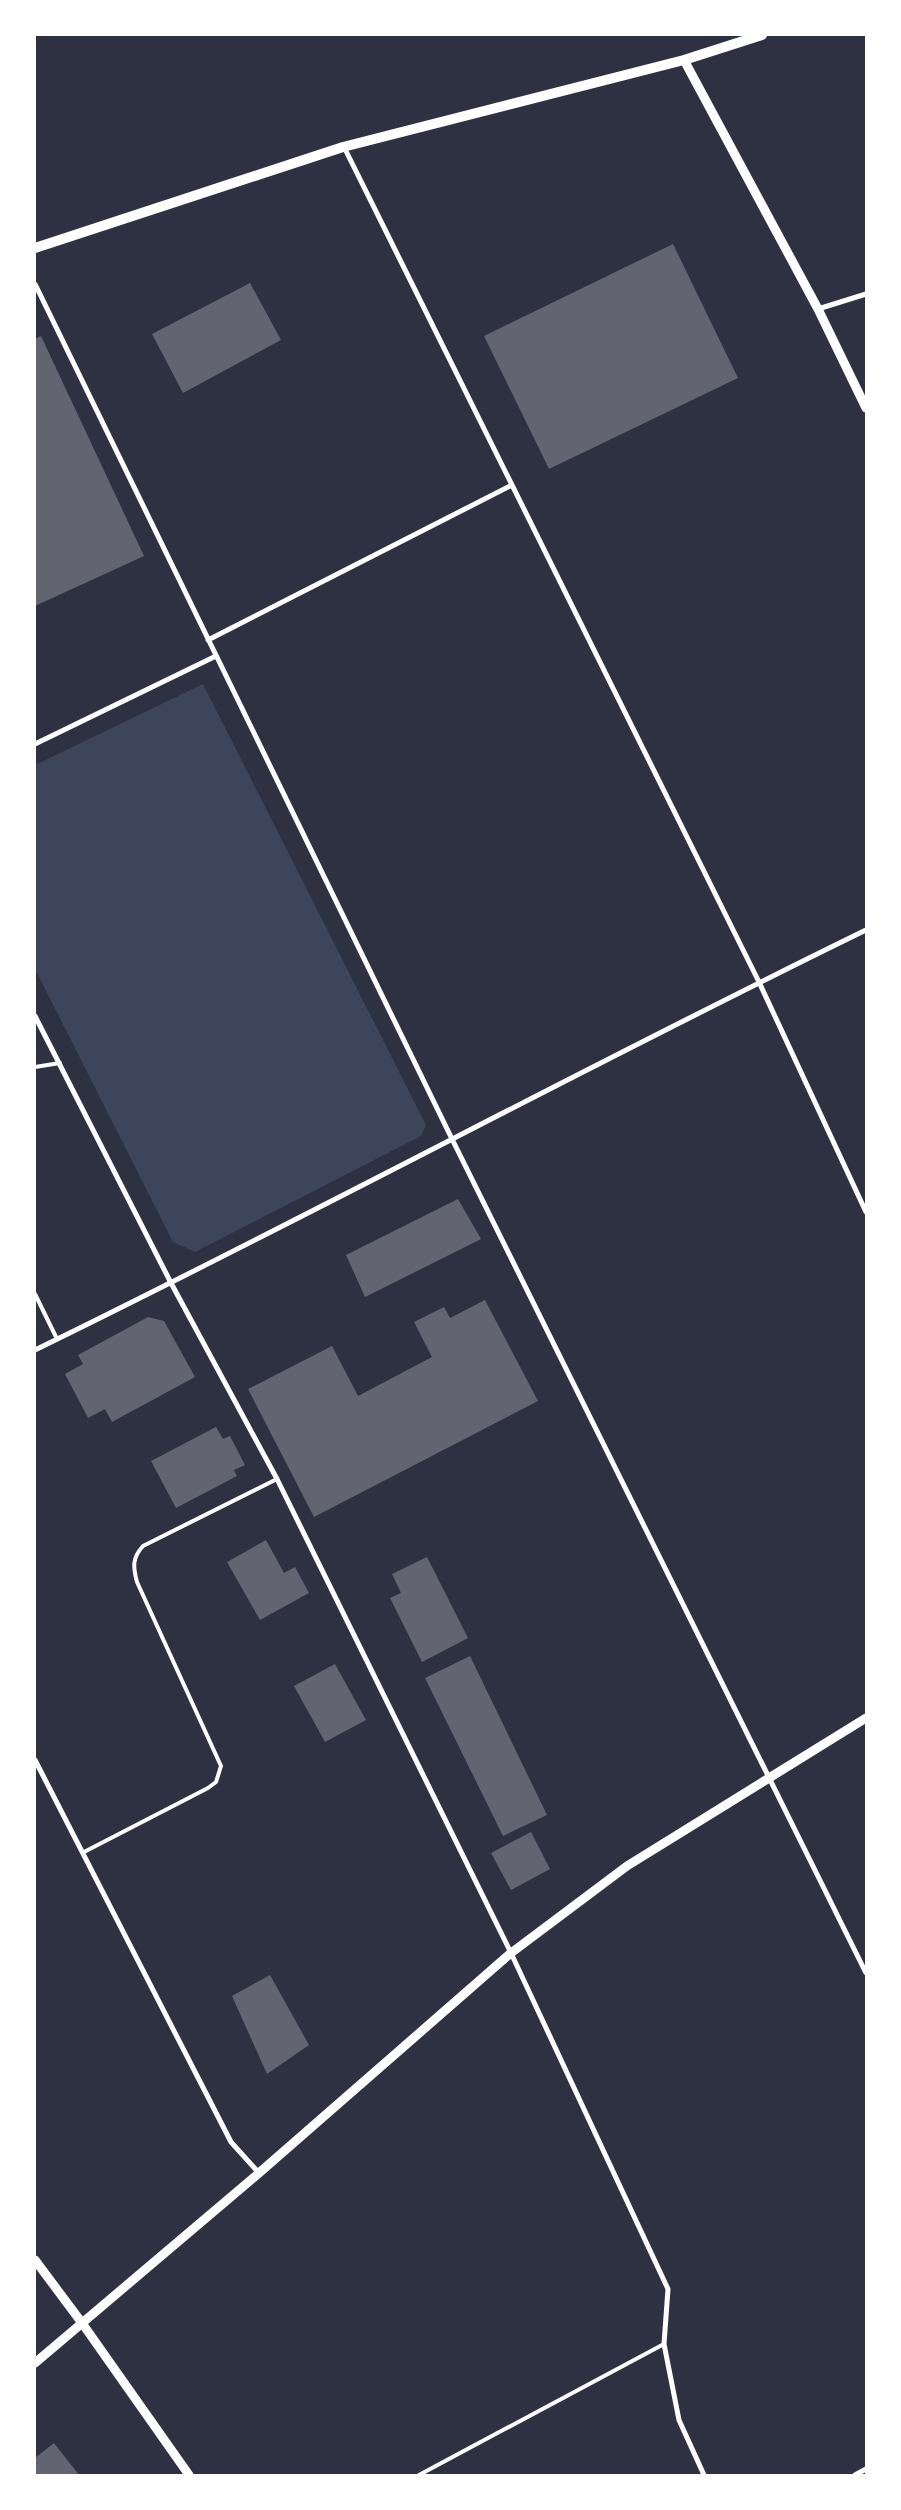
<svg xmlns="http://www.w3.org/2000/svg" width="901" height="2510" viewBox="0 0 901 2510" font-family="Poppins,sans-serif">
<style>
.green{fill:#3c4559}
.building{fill:#626471}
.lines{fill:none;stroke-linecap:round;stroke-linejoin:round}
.service{stroke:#fff;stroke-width:4}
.minor{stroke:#fff;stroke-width:5}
.tertiary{stroke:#fff;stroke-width:9}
.secondary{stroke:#fff;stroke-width:10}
</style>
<rect width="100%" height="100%" fill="#2d3142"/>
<path class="green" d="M203 684 426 1125 421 1136 195 1252 173 1242 35 969V765Z"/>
<path class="building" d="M673 244 738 378 549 469 484 336Z
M250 283 281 340 183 393 152 334Z
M41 336 144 556 35 606V339Z
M458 1199 481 1239 365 1297 346 1255Z
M485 1300 538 1401 314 1517 248 1389 332 1346 358 1396 432 1357 414 1322 444 1307 450 1318Z
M148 1317 164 1321 195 1377 112 1422 105 1409 88 1418 65 1374 83 1364 78 1355Z
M216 1427 223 1439 230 1436 245 1465 234 1470 237 1476 176 1508 151 1461Z
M266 1540 284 1573 295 1567 309 1593 260 1620 227 1562Z
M427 1557 468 1638 422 1662 390 1598 401 1593 392 1574Z
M470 1656 547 1815 503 1836 425 1678Z
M335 1664 366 1720 325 1742 294 1686Z
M531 1832 550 1869 511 1890 491 1853Z
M270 1975 309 2045 267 2074 232 1996Z
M54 2443 79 2475H35V2458Z"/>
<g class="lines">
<path class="service" d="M35 1067 60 1063
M35 1294 57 1339
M84 1852 208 1788 216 1782 221 1766 137 1582C133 1567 132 1558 143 1546L277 1479
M419 2475 664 2344"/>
<path class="minor" d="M344 147 759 982 866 1212
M35 284 452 1139 866 1973
M818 309 866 294
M208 640 512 485
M35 744 216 656
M35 1016 171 1283 277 1479 511 1953 668 2289 664 2344 679 2420 704 2475
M35 1350C314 1214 587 1066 866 930
M35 1760 231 2142 259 2173
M855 2475 866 2469"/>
<path class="tertiary" d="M684 60 818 309 866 408
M35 2260 82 2323 189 2475
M35 2363 259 2173 511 1953 627 1866 866 1718"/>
<path class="secondary" d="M35 248 343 147 684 60 762 35"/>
</g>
<rect width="901" height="2510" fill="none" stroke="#ffffff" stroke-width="72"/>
</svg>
